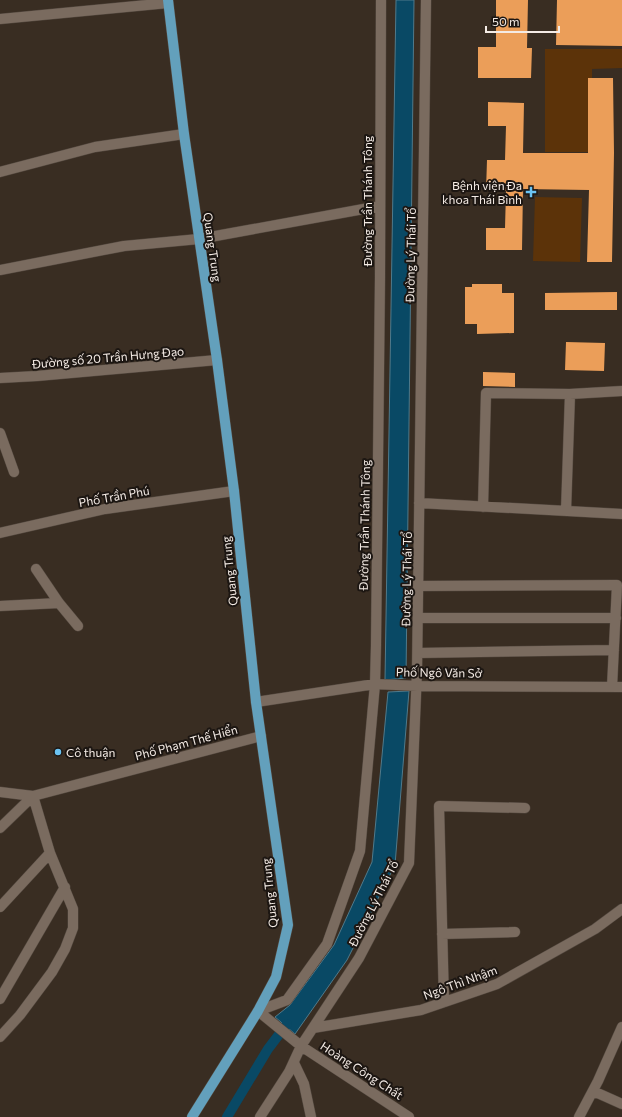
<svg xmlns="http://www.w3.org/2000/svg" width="622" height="1117" viewBox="0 0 622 1117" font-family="Commissioner,sans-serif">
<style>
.green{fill:#5c3309}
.water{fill:#094965;stroke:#507a8b}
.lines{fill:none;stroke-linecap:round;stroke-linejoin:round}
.canal{stroke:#094965;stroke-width:10}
.building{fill:#eb9e59}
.minor-casing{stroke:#53483f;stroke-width:11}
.major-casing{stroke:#53483f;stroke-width:11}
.minor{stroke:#7a6b5f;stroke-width:10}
.major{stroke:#63a0bc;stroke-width:10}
.poi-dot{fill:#6bc3f2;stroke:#1c1612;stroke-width:1.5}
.labels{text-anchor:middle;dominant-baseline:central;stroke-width:4;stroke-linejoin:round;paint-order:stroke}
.poi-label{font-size:12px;fill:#f4ebe5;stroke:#1c1612;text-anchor:end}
.street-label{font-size:12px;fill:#f4ebe5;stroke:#1c1612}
</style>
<rect width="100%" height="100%" fill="#392d22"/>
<path class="green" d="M545 49H622V68L592 69V152H545Z
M535 197 582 198 580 262 533 261Z"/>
<path class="water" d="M396 0H414L406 678 385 680Z
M409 691 395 865 347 960 295 1034 275 1017 290 1005 334 945 372 862 388 692Z"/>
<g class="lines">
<path class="canal" d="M227 1117 268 1049 287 1024"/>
</g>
<path class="building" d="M496 0H528L527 48H532L531 78H478V47H496Z
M557 0H622V46L556 45Z
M588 78H613L614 153 612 262H587L589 190 523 189 522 250H486V228H505L506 191H486L487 160H505L506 126H488V102L524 103 523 153H588Z
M472 284H502V293H514V333L477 334V324H465V287H472Z
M617 292V310H545V293Z
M566 342 605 343 604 371 565 370Z
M483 372 515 373V387L483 386Z"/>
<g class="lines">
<g class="minor-casing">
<path id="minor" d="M381 0 380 277 376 645 375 684 360 851 327 944 287 1000 258 1011 301 1046 409 1117
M0 19 168 3
M0 172 95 147 184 134
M0 270 124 246 199 239 380 206
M0 378 37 376 217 360
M0 433 14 472
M419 503 622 514
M483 507 486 393 570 394 622 391
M566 511 570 394
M0 533 105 509 234 491
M36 569 59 603 78 626
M418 586 617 585 612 687
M0 606 59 603
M418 618H616
M418 653 614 650
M256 702 375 684 417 686 622 687
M0 792 33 796 261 736
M0 828 33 796 50 853 73 909V928L65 949 52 972 20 1015 0 1037
M0 907 50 853
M442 934 515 932
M0 999 65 887
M444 1002 439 806 525 808
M313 1028 421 1010 497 984 595 929 622 909
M294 1063 304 1084 311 1117
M593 1091 622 1104
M260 1117 289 1072 301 1046 359 958 409 863 417 671 426 0
M579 1117 598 1081 622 1027"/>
</g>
<g class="major-casing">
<path id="major" d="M168 0 184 134 217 360 234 491 256 702 288 925 276 977 258 1011 192 1117"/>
</g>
<use href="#minor" class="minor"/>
<use href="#major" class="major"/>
</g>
<g class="poi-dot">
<path d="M529 186h4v4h4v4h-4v4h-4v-4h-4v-4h4z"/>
<circle cx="58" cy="752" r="4"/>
</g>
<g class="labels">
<g class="poi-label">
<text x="522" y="185">Bệnh viện Đa<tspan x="522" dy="14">khoa Thái Bình</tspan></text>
<text x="66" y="752" text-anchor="start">Cô thuận</text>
</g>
<g class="street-label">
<text transform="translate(367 201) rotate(-90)">Đường Trần Thánh Tông</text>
<text transform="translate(213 247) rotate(82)">Quang Trung</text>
<text transform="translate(410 255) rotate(-89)">Đường Lý Thái Tổ</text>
<text transform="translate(108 357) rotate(-5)">Đường số 20 Trần Hưng Đạo</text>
<text transform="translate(114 496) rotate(-10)">Phố Trần Phú</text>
<text transform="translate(364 525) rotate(-89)">Đường Trần Thánh Tông</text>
<text transform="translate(229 571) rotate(-96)">Quang Trung</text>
<text transform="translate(406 579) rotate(-89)">Đường Lý Thái Tổ</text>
<text transform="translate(439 672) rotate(1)">Phố Ngô Văn Sở</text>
<text transform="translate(186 742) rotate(-15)">Phố Phạm Thế Hiển</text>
<text transform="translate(269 893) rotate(-96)">Quang Trung</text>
<text transform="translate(373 903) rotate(-63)">Đường Lý Thái Tổ</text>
<text transform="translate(460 982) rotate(-20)">Ngô Thì Nhậm</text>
<text transform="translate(362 1070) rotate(33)">Hoàng Công Chất</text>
</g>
</g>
<path d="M486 26v6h73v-6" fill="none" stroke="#f4ebe5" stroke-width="2"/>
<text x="492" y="26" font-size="12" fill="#f4ebe5" stroke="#1c1612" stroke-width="3" paint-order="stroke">50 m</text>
</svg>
